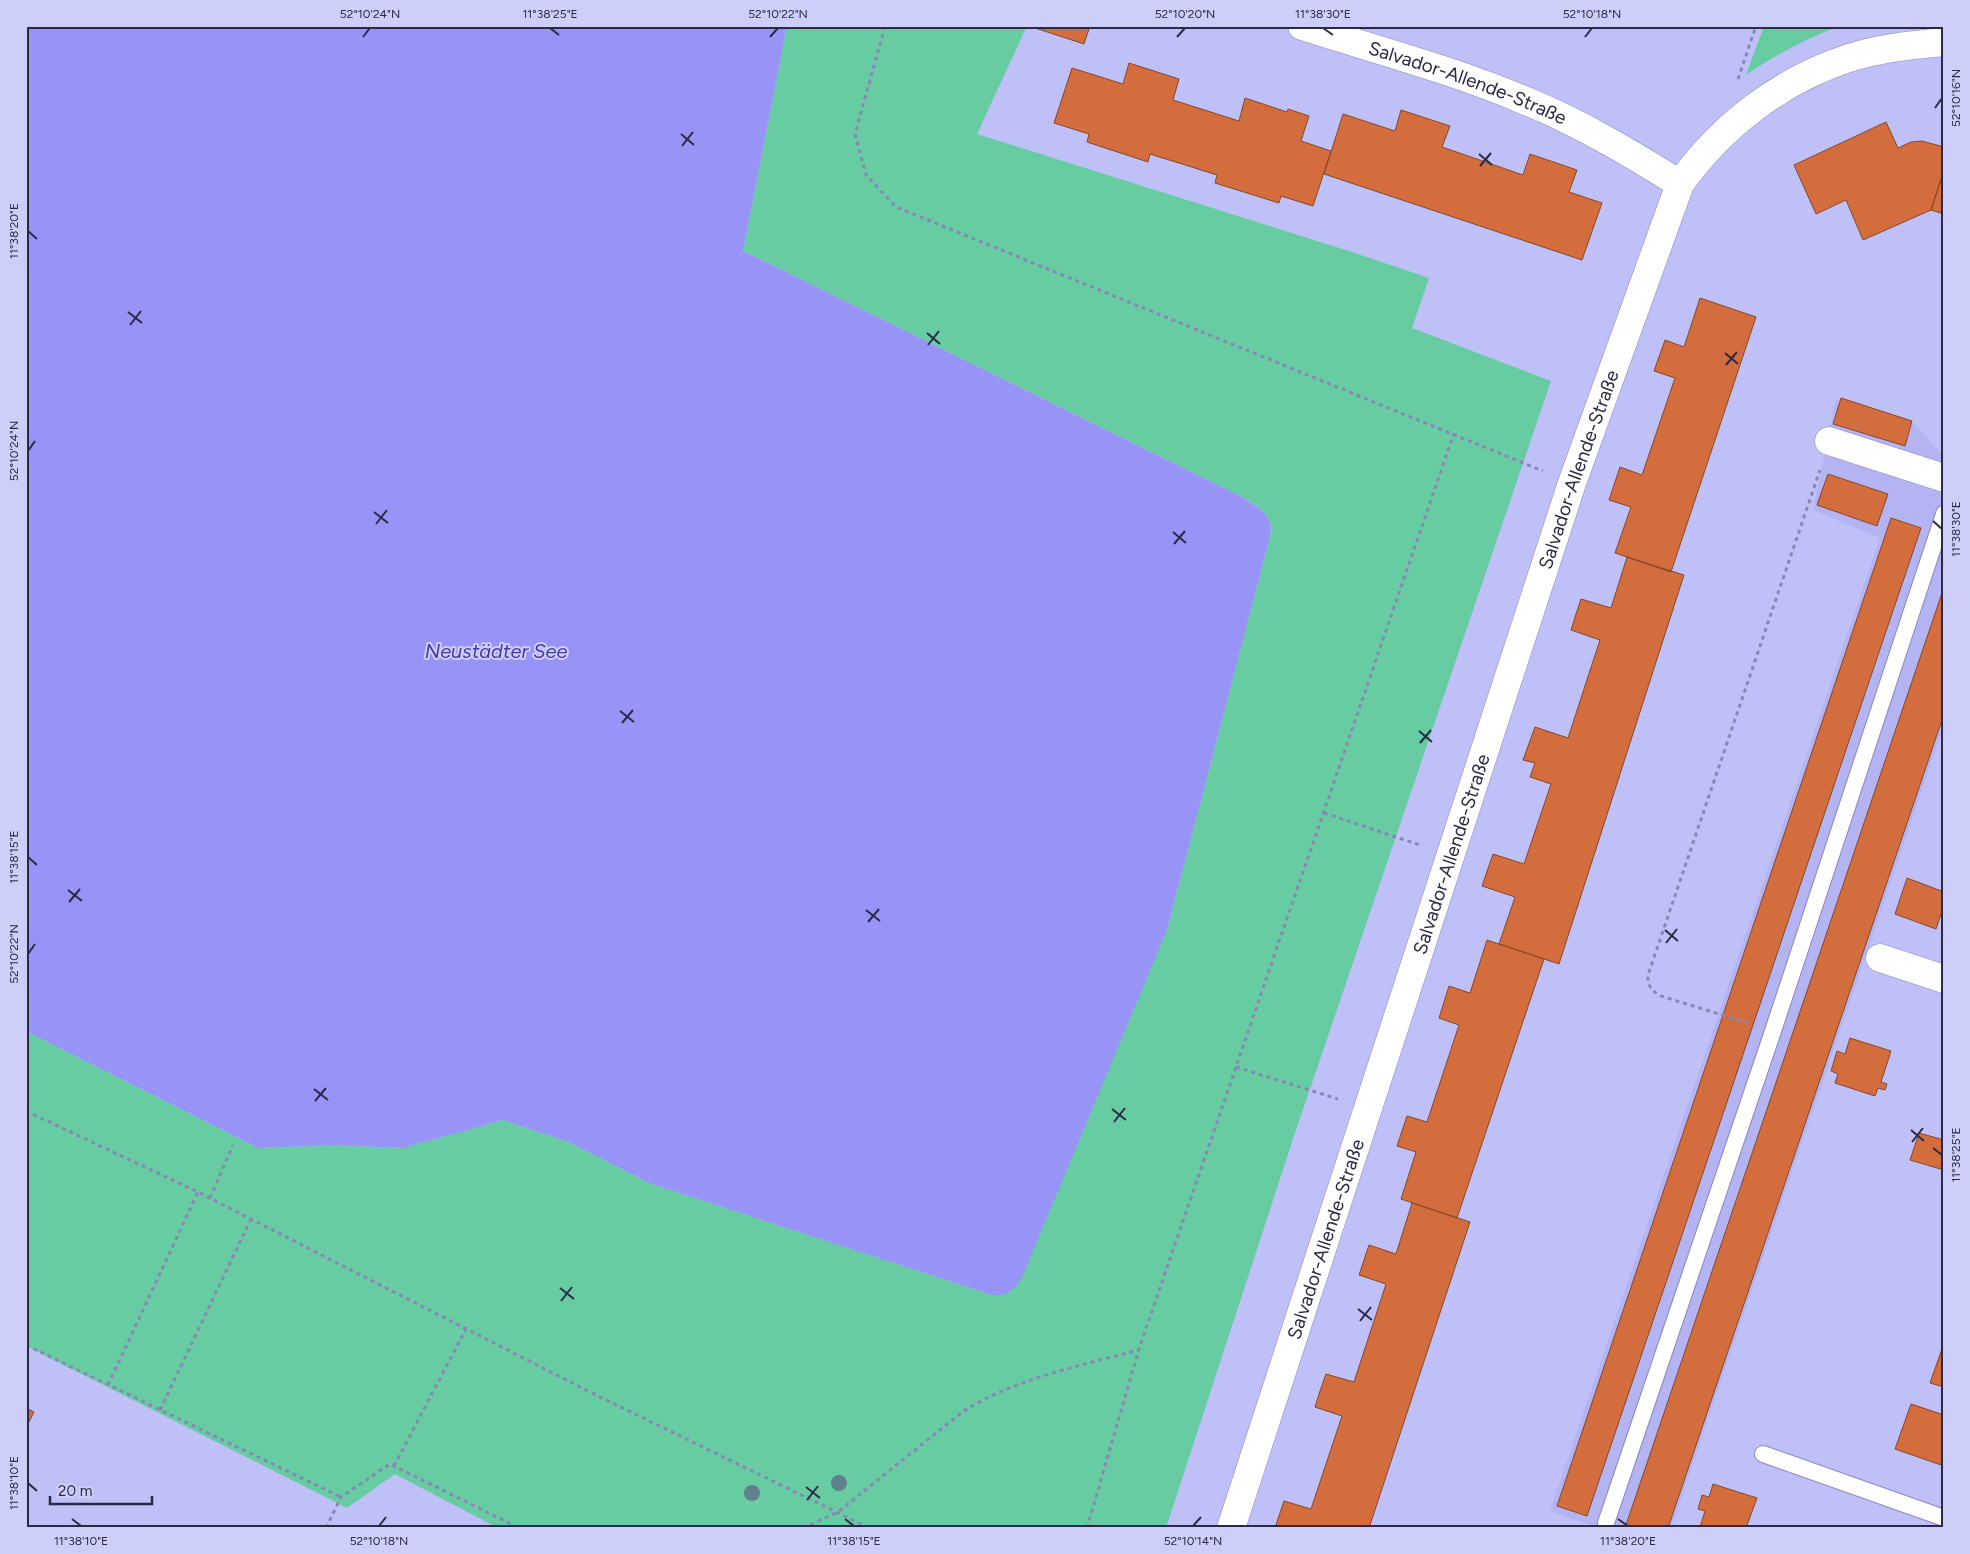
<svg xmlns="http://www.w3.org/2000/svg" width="1970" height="1554" viewBox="0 0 1970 1554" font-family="Figtree,sans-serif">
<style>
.built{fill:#b4b4f2}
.green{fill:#68cca2}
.water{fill:#9894f7}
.building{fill:#d36d3e;stroke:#874729}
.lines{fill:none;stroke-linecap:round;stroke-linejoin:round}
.service-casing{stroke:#8786c8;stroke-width:18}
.minor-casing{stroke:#8786c8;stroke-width:29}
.path{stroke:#8888b6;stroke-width:3;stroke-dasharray:4 4;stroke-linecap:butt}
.service{stroke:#fff;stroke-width:16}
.minor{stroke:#fff;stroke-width:28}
.tree{fill:#62818e}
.ticks{fill:none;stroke:#2b2a46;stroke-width:2}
.labels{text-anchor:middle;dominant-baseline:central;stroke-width:4;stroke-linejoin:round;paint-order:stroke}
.street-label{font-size:19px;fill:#2b2a46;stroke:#cecff9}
.water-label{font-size:20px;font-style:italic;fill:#4936a8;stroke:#cecff9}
.neatline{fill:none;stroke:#2b2a46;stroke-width:2}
.ticks-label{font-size:12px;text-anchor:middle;fill:#2b2a46}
</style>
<rect width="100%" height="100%" fill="#bfc0f8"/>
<path class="built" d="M1836 399 1916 425 1944 457V725L1671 1528H1600L1550 1511 1880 538 1813 510Z"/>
<path class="green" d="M787 26H1027L977 134 1349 251 1429 278 1412 328 1551 381 1295 1133 1166 1528H498L395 1474 347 1508 26 1346V1031L258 1148 333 1145 403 1148 503 1120 569 1142 649 1183 992 1295H1001L1167 930 1272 529C1269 513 1257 506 1244 498L743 251Z
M1764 26H1839C1804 40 1777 54 1746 75Z"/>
<path class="water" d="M26 26H787L743 251 1244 498C1257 507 1273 515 1271 533L1167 930 1021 1280C1014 1290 1005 1297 992 1295L649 1183 569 1142 503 1120 403 1148 333 1145 258 1148 26 1031Z"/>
<path class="building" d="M1029 26H1090L1084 44Z
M1129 63 1179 79 1173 100 1239 121 1245 98 1287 112 1288 109 1309 116 1301 141 1331 151 1313 206 1281 196 1279 203 1215 183 1217 175 1150 154 1148 162 1087 142 1089 134 1054 123 1072 68 1123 84Z
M1401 110 1450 126 1442 147 1523 175 1530 154 1577 170 1569 192 1602 203 1582 260 1324 174 1343 114 1395 131Z
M1886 122 1898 148 1911 142 1922 141 1944 147V170L1931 210 1863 240 1846 200 1816 214 1794 165Z
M1944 170V214L1931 210Z
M1700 298 1756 317 1671 572 1615 553 1631 507 1609 500 1620 467 1642 475 1675 378 1654 371 1665 340 1684 347Z
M1841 398 1912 421 1905 446 1833 424Z
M1828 474 1888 494 1877 526 1817 505Z
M1891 518 1921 528 1587 1516 1557 1506Z
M1627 557 1684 575 1559 964 1499 944 1515 897 1482 886 1493 854 1524 864 1551 784 1530 777 1535 763 1523 760 1535 727 1568 738 1600 640 1571 630 1576 614 1581 599 1611 608Z
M1944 587V714L1668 1528H1625Z
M1907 878 1944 892V905L1936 929 1895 914Z
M1487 940 1544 959 1457 1218 1401 1199 1416 1152 1397 1146 1407 1116 1427 1122 1459 1025 1439 1018 1449 986 1470 993Z
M1850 1038 1891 1051 1881 1082 1887 1084 1885 1090 1878 1088 1875 1096 1835 1083 1838 1074 1831 1071 1837 1051 1845 1054Z
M1919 1133 1944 1140V1170L1910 1160Z
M1412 1203 1470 1222 1369 1528H1275L1284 1501 1311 1509 1342 1416 1315 1407 1320 1391 1326 1374 1354 1382 1386 1284 1359 1275 1369 1245 1396 1254Z
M1944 1343V1387L1930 1383Z
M1911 1404 1944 1415V1466L1895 1449Z
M26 1408 34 1412 26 1428Z
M1713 1484 1757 1498 1746 1528 1700 1527 1705 1511 1698 1509 1702 1495 1709 1497Z"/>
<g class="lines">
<g class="service-casing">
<path id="service" d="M1763 1454 1944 1518
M1606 1523 1773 1031 1944 514"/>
</g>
<g class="minor-casing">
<g id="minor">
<path id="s1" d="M1302 26C1377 50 1453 70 1526 101 1580 123 1630 153 1680 184"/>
<path d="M1829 441 1944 478"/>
<path d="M1880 958 1944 979"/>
<path id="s2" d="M1231 1528 1572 483 1680 184C1721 126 1781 80 1849 58 1880 48 1912 45 1944 42"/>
</g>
</g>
<path class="path" d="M885 26 855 134 866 175 896 207 1543 471
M1738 79 1756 26
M1324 813 1420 845
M1748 1023 1661 996C1652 991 1647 986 1648 975L1820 470
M1236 1067 1338 1099
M26 1111 198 1192 590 1392 869 1528
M210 1198 233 1145
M26 1345 341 1497
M108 1385 198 1192
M160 1410 251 1219
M394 1466 466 1329
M326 1528 341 1497 390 1464 519 1528
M803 1528 838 1512 961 1413C1009 1380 1083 1365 1138 1350
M1087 1528 1139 1349 1454 433"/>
<use href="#service" class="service"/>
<use href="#minor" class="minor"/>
</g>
<g class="tree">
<circle cx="839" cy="1483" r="8"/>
<circle cx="752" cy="1493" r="8"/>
</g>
<path class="ticks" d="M550 28 559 35M1323 28 1333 35M363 37 370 28M770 37 778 28M1177 37 1185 28M1585 37 1592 28M1935 108 1942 98M681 134 694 145M682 146 693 132M1479 154 1492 165M1480 166 1491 153M28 231 37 239M128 312 142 323M130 325 141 311M927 333 940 344M928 345 939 331M1725 353 1738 364M1726 365 1737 352M28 451 35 441M374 512 388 523M1933 521 1942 529M376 524 387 510M1173 532 1186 543M1174 544 1185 531M620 711 634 722M622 723 633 710M1419 731 1432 742M1420 743 1431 730M28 857 37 865M68 890 82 901M69 902 80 889M866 910 880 921M868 922 879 909M1665 930 1678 941M1666 943 1677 929M28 954 35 944M314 1089 328 1100M315 1101 326 1088M1112 1109 1126 1120M1114 1122 1125 1108M1911 1130 1924 1141M1912 1142 1923 1128M1933 1148 1942 1155M560 1288 574 1299M561 1301 572 1287M1358 1309 1372 1320M1360 1321 1371 1307M28 1483 37 1491M806 1487 820 1498M807 1500 818 1486M72 1519 81 1526M845 1519 854 1526M1618 1519 1628 1526M379 1526 386 1517M1193 1526 1201 1517"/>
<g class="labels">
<g class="street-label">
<text stroke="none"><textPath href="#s1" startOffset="175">Salvador-Allende-Straße</textPath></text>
<text stroke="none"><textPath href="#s2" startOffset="1114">Salvador-Allende-Straße</textPath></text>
<text stroke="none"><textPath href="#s2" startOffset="709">Salvador-Allende-Straße</textPath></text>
<text stroke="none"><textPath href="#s2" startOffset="304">Salvador-Allende-Straße</textPath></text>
</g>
<g class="water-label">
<text x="496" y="651">Neustädter See</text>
</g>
</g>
<rect width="1970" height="1554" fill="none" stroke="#cecff9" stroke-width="55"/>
<path d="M50 1496v8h102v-8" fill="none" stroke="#2b2a46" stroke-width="2.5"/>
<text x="58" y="1496" font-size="15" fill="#2b2a46" stroke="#cecff9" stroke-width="4" paint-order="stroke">20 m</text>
<rect x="28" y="28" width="1914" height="1498" class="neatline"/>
<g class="ticks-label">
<text x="370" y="18">52°10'24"N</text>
<text x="550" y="18">11°38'25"E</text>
<text x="778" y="18">52°10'22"N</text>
<text x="1185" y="18">52°10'20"N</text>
<text x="1323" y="18">11°38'30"E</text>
<text x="1592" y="18">52°10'18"N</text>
<text transform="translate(1956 98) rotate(-90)" y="4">52°10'16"N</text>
<text transform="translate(14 231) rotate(-90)" y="4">11°38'20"E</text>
<text transform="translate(14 451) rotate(-90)" y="4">52°10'24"N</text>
<text transform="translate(1956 529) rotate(-90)" y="4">11°38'30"E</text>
<text transform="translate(14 857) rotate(-90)" y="4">11°38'15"E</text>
<text transform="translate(14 954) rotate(-90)" y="4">52°10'22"N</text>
<text transform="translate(1956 1155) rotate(-90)" y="4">11°38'25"E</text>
<text transform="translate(14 1483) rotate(-90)" y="4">11°38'10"E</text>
<text x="81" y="1545">11°38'10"E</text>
<text x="379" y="1545">52°10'18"N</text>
<text x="854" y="1545">11°38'15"E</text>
<text x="1193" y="1545">52°10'14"N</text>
<text x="1628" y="1545">11°38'20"E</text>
</g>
</svg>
